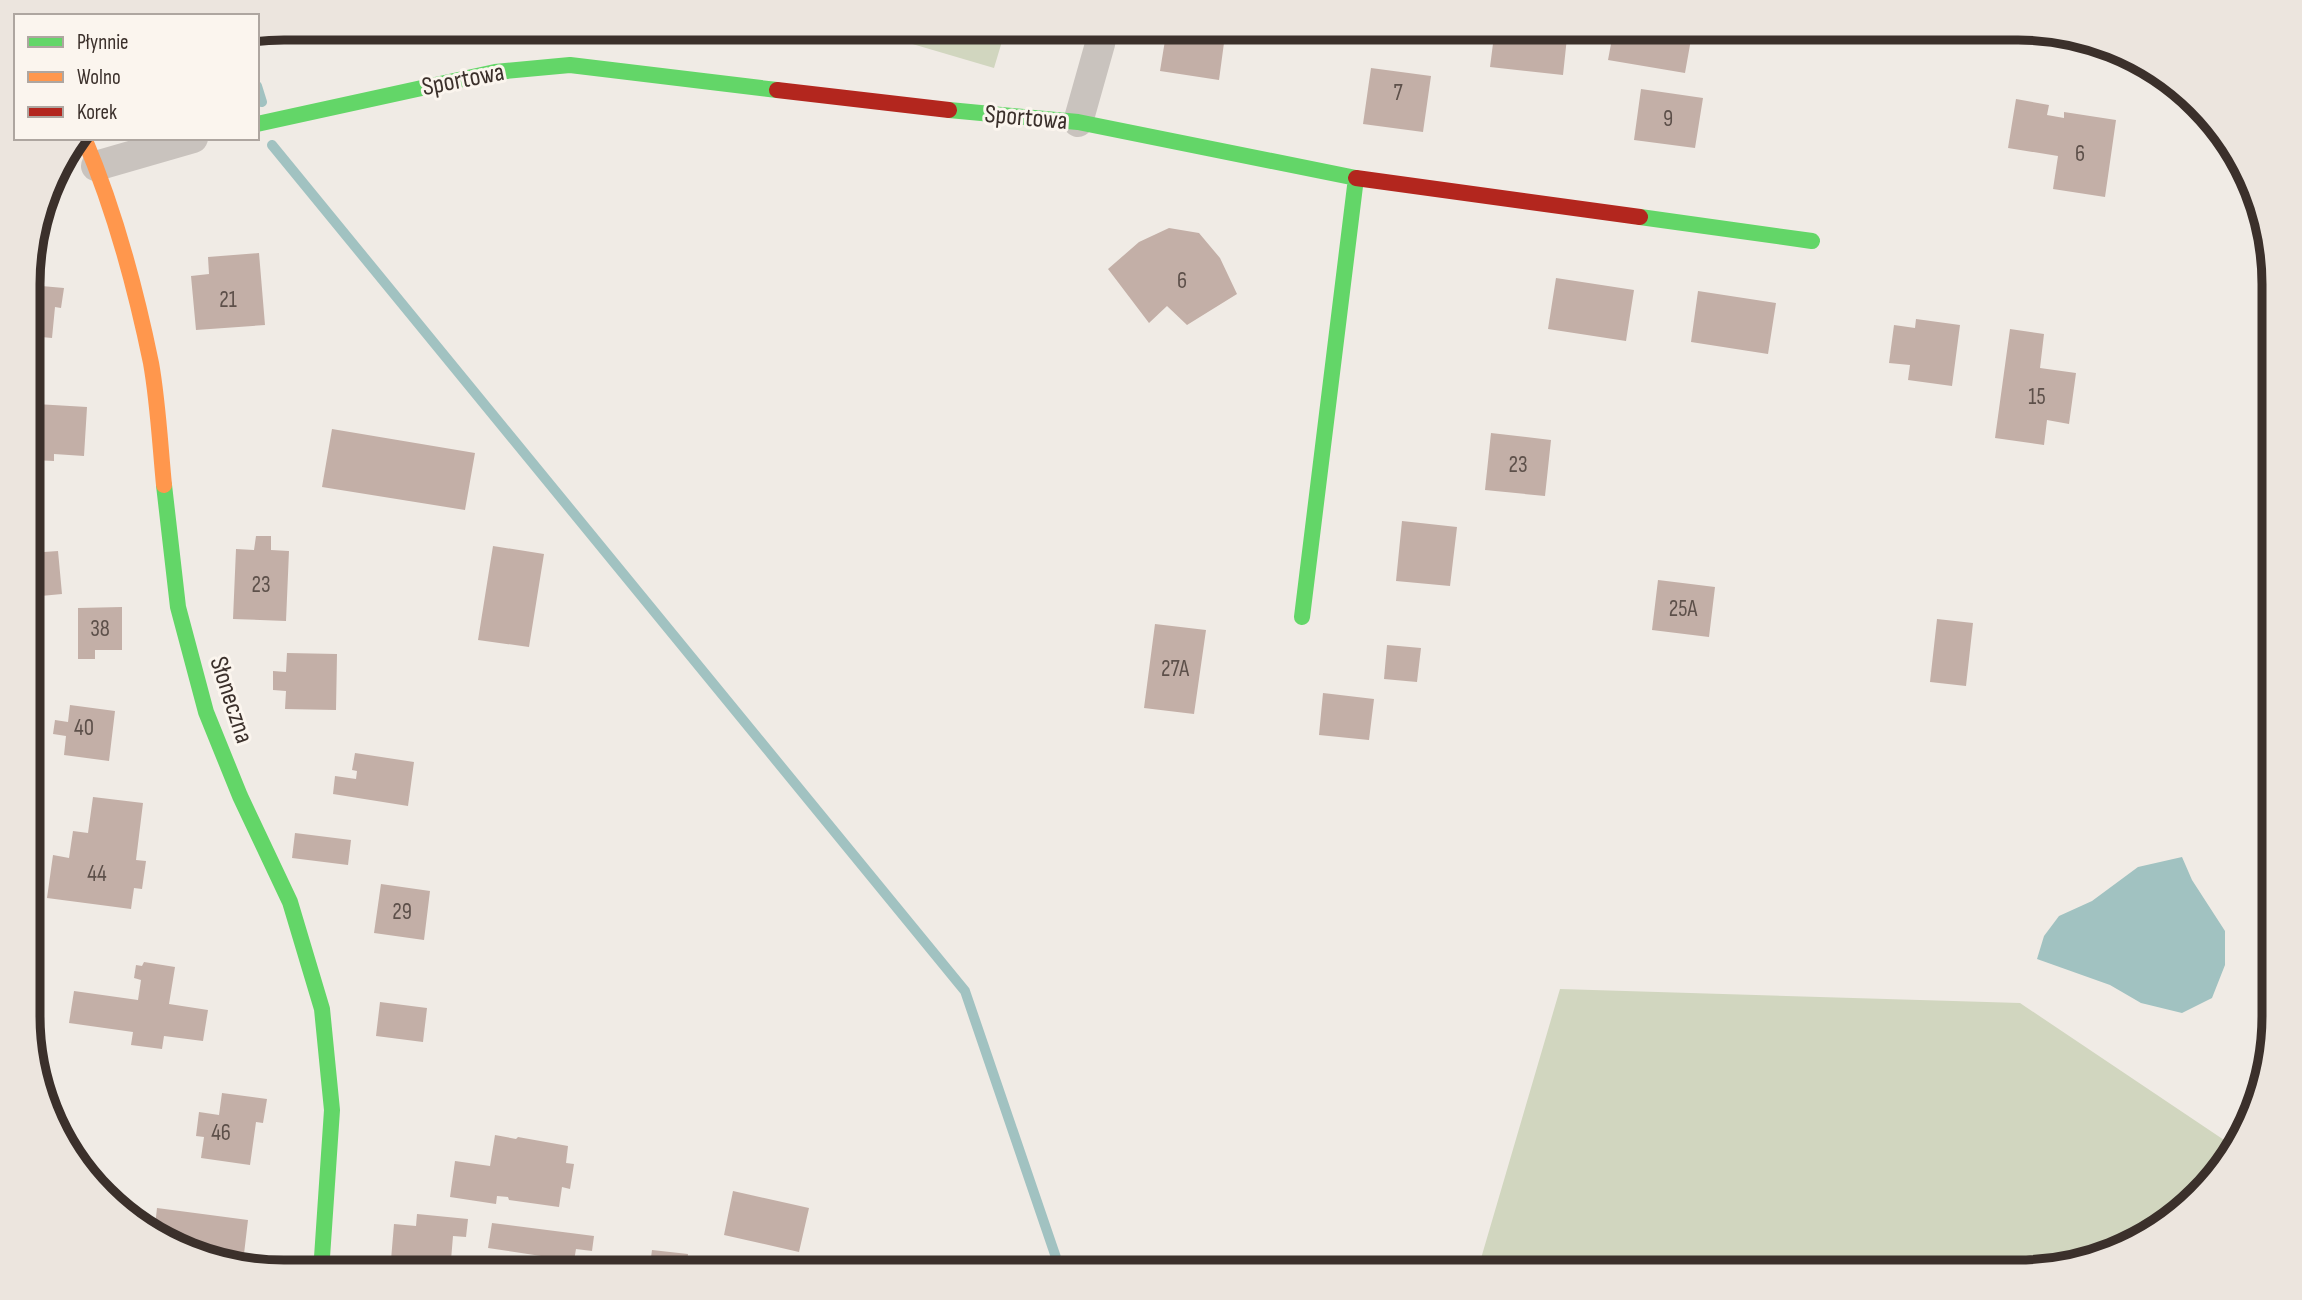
<svg xmlns="http://www.w3.org/2000/svg" width="2302" height="1300" viewBox="0 0 2302 1300" font-family="'Sofia Sans Condensed',sans-serif">
<style>
.green{fill:#d1d6bf}
.water{fill:#a1c2c1}
.lines{fill:none;stroke-linecap:round;stroke-linejoin:round}
.stream{stroke:#a1c2c1;stroke-width:10}
.building{fill:#c3afa7}
.street{stroke:#c9c3be;stroke-width:30}
.fast{stroke:#63d668;stroke-width:16}
.slow{stroke:#ff974d;stroke-width:16}
.jam{stroke:#b3261e;stroke-width:16}
.labels{text-anchor:middle;dominant-baseline:central;stroke-width:6;stroke-linejoin:round;paint-order:stroke}
.number-label{font-size:23px;fill:#5d504a}
.street-label{font-size:26px;fill:#3b302b;stroke:#fbf5ee}
.rim{fill:none;stroke:#3b302b;stroke-width:9}
</style>
<rect width="100%" height="100%" fill="#f0ebe5"/>
<path class="green" d="M858 28H1006L994 68Z
M1560 989 2020 1003 2236 1148 2160 1229 2034 1271 1477 1272Z"/>
<path class="water" d="M2182 857 2192 880 2225 931V965L2212 998 2182 1013 2141 1003 2110 985 2037 959 2044 936 2059 916 2092 901 2138 867Z"/>
<g class="lines">
<path class="stream" d="M257 86 262 102
M272 145 965 991 1061 1272"/>
</g>
<path class="building" d="M1167 28H1226L1219 80 1160 71Z
M1495 28H1568L1563 75 1490 67Z
M1614 28H1693L1685 73 1608 60Z
M1371 68 1431 76 1423 132 1363 124Z
M1641 89 1703 98 1695 148 1634 140Z
M2016 99 2049 105 2047 115 2064 118V112L2116 120 2105 197 2053 189 2058 156 2008 148Z
M1169 228 1199 233 1220 258 1237 294 1187 325 1167 306 1149 323 1108 269 1139 242Z
M259 253 265 325 196 330 191 276 209 274 208 257Z
M1556 278 1634 290 1626 341 1548 329Z
M30 285 64 288 61 308 55 307 52 338 30 336Z
M1698 291 1776 303 1768 354 1691 342Z
M1916 319 1960 325 1952 386 1908 380 1910 365 1889 363 1894 325 1915 328Z
M2010 329 2044 334 2040 368 2076 373 2069 424 2047 420 2044 445 1995 438Z
M36 404 87 407 84 456 54 454V461L33 460Z
M332 429 475 453 465 510 322 487Z
M1491 433 1551 440 1545 496 1485 490Z
M1402 521 1457 527 1450 586 1396 581Z
M256 536H271V550L289 551 286 621 233 619 236 549 254 550Z
M493 546 544 554 529 647 478 640Z
M58 551 62 594 30 597V553Z
M1658 580 1715 587 1709 637 1652 630Z
M122 607V650H95V659H78V608Z
M1937 619 1973 623 1966 686 1930 682Z
M1155 624 1206 630 1194 714 1144 708Z
M1387 645 1421 648 1417 682 1384 679Z
M287 653 337 654 336 710 285 709 286 691 273 690V671L286 672Z
M1323 693 1374 699 1369 740 1319 735Z
M70 705 115 711 109 761 64 755 66 736 53 734 55 720 68 722Z
M355 753 414 762 408 806 333 794 335 776 356 779 357 771 352 770Z
M93 797 143 803 136 860 146 861 142 889 134 888 131 909 47 898 53 855 69 858 73 831 88 833Z
M295 833 351 840 348 865 292 858Z
M381 884 430 891 424 940 374 933Z
M144 962 175 967 169 1004 208 1010 203 1041 164 1036 162 1049 131 1045 133 1032 69 1023 74 991 138 1000 141 980 134 978 136 965 142 966Z
M380 1002 427 1008 423 1042 376 1036Z
M222 1093 267 1099 263 1123 256 1122 250 1165 201 1158 204 1137 196 1136 199 1112 219 1115Z
M495 1135 516 1139 518 1137 568 1146 566 1163 574 1164 570 1189 562 1187 559 1207 509 1200 508 1197 497 1196 496 1204 450 1197 455 1161 490 1166Z
M733 1191 809 1208 799 1252 724 1235Z
M157 1208 248 1220 244 1254 193 1248 156 1238 154 1235Z
M417 1214 468 1219 466 1237 453 1236 450 1272H390L394 1224 416 1226Z
M492 1223 594 1236 592 1251 576 1249 574 1261 488 1248Z
M652 1250 688 1254 686 1272H649Z"/>
<g class="lines">
<path class="street" d="M1078 122 1100 44 1103 28
M96 166 193 138"/>
<path class="fast" d="M949 110 1078 122 1356 178 1302 617
M257 124 495 72 570 65 777 90
M1640 217 1812 241
M164 485 178 607 206 712 240 796 290 902 322 1009 332 1110 321 1272"/>
<path class="slow" d="M84 138C113 206 136 290 151 363 158 402 160 444 164 485"/>
<path class="jam" d="M777 90 949 110
M1356 178 1640 217"/>
</g>
<g class="labels">
<g class="number-label">
<text x="1398" y="93">7</text>
<text x="1668" y="119">9</text>
<text x="2080" y="154">6</text>
<text x="1182" y="281">6</text>
<text x="228" y="300">21</text>
<text x="2037" y="397">15</text>
<text x="1518" y="465">23</text>
<text x="261" y="585">23</text>
<text x="1683" y="609">25A</text>
<text x="100" y="629">38</text>
<text x="1175" y="669">27A</text>
<text x="84" y="728">40</text>
<text x="97" y="874">44</text>
<text x="402" y="912">29</text>
<text x="221" y="1133">46</text>
</g>
<g class="street-label">
<text transform="translate(463 80) rotate(-11)">Sportowa</text>
<text transform="translate(1026 118) rotate(5)">Sportowa</text>
<text transform="translate(231 700) rotate(72)">Słoneczna</text>
</g>
</g>
<path d="M0 0H2302V1300H0ZM284 40H2018A244 244 0 0 1 2262 284V1016A244 244 0 0 1 2018 1260H284A244 244 0 0 1 40 1016V284A244 244 0 0 1 284 40Z" fill="#ece5de" fill-rule="evenodd"/>
<path class="rim" d="M284 40H2018A244 244 0 0 1 2262 284V1016A244 244 0 0 1 2018 1260H284A244 244 0 0 1 40 1016V284A244 244 0 0 1 284 40Z"/>
<rect x="14" y="14" width="245" height="126" fill="#fbf5ee" stroke="#aea6a0" stroke-width="2"/>
<rect x="28" y="37" width="35" height="10" fill="#63d668" stroke="#aea6a0" stroke-width="2"/>
<text x="77" y="49" font-size="21" fill="#3b302b">Płynnie</text>
<rect x="28" y="72" width="35" height="10" fill="#ff974d" stroke="#aea6a0" stroke-width="2"/>
<text x="77" y="84" font-size="21" fill="#3b302b">Wolno</text>
<rect x="28" y="107" width="35" height="10" fill="#b3261e" stroke="#aea6a0" stroke-width="2"/>
<text x="77" y="119" font-size="21" fill="#3b302b">Korek</text>
</svg>
